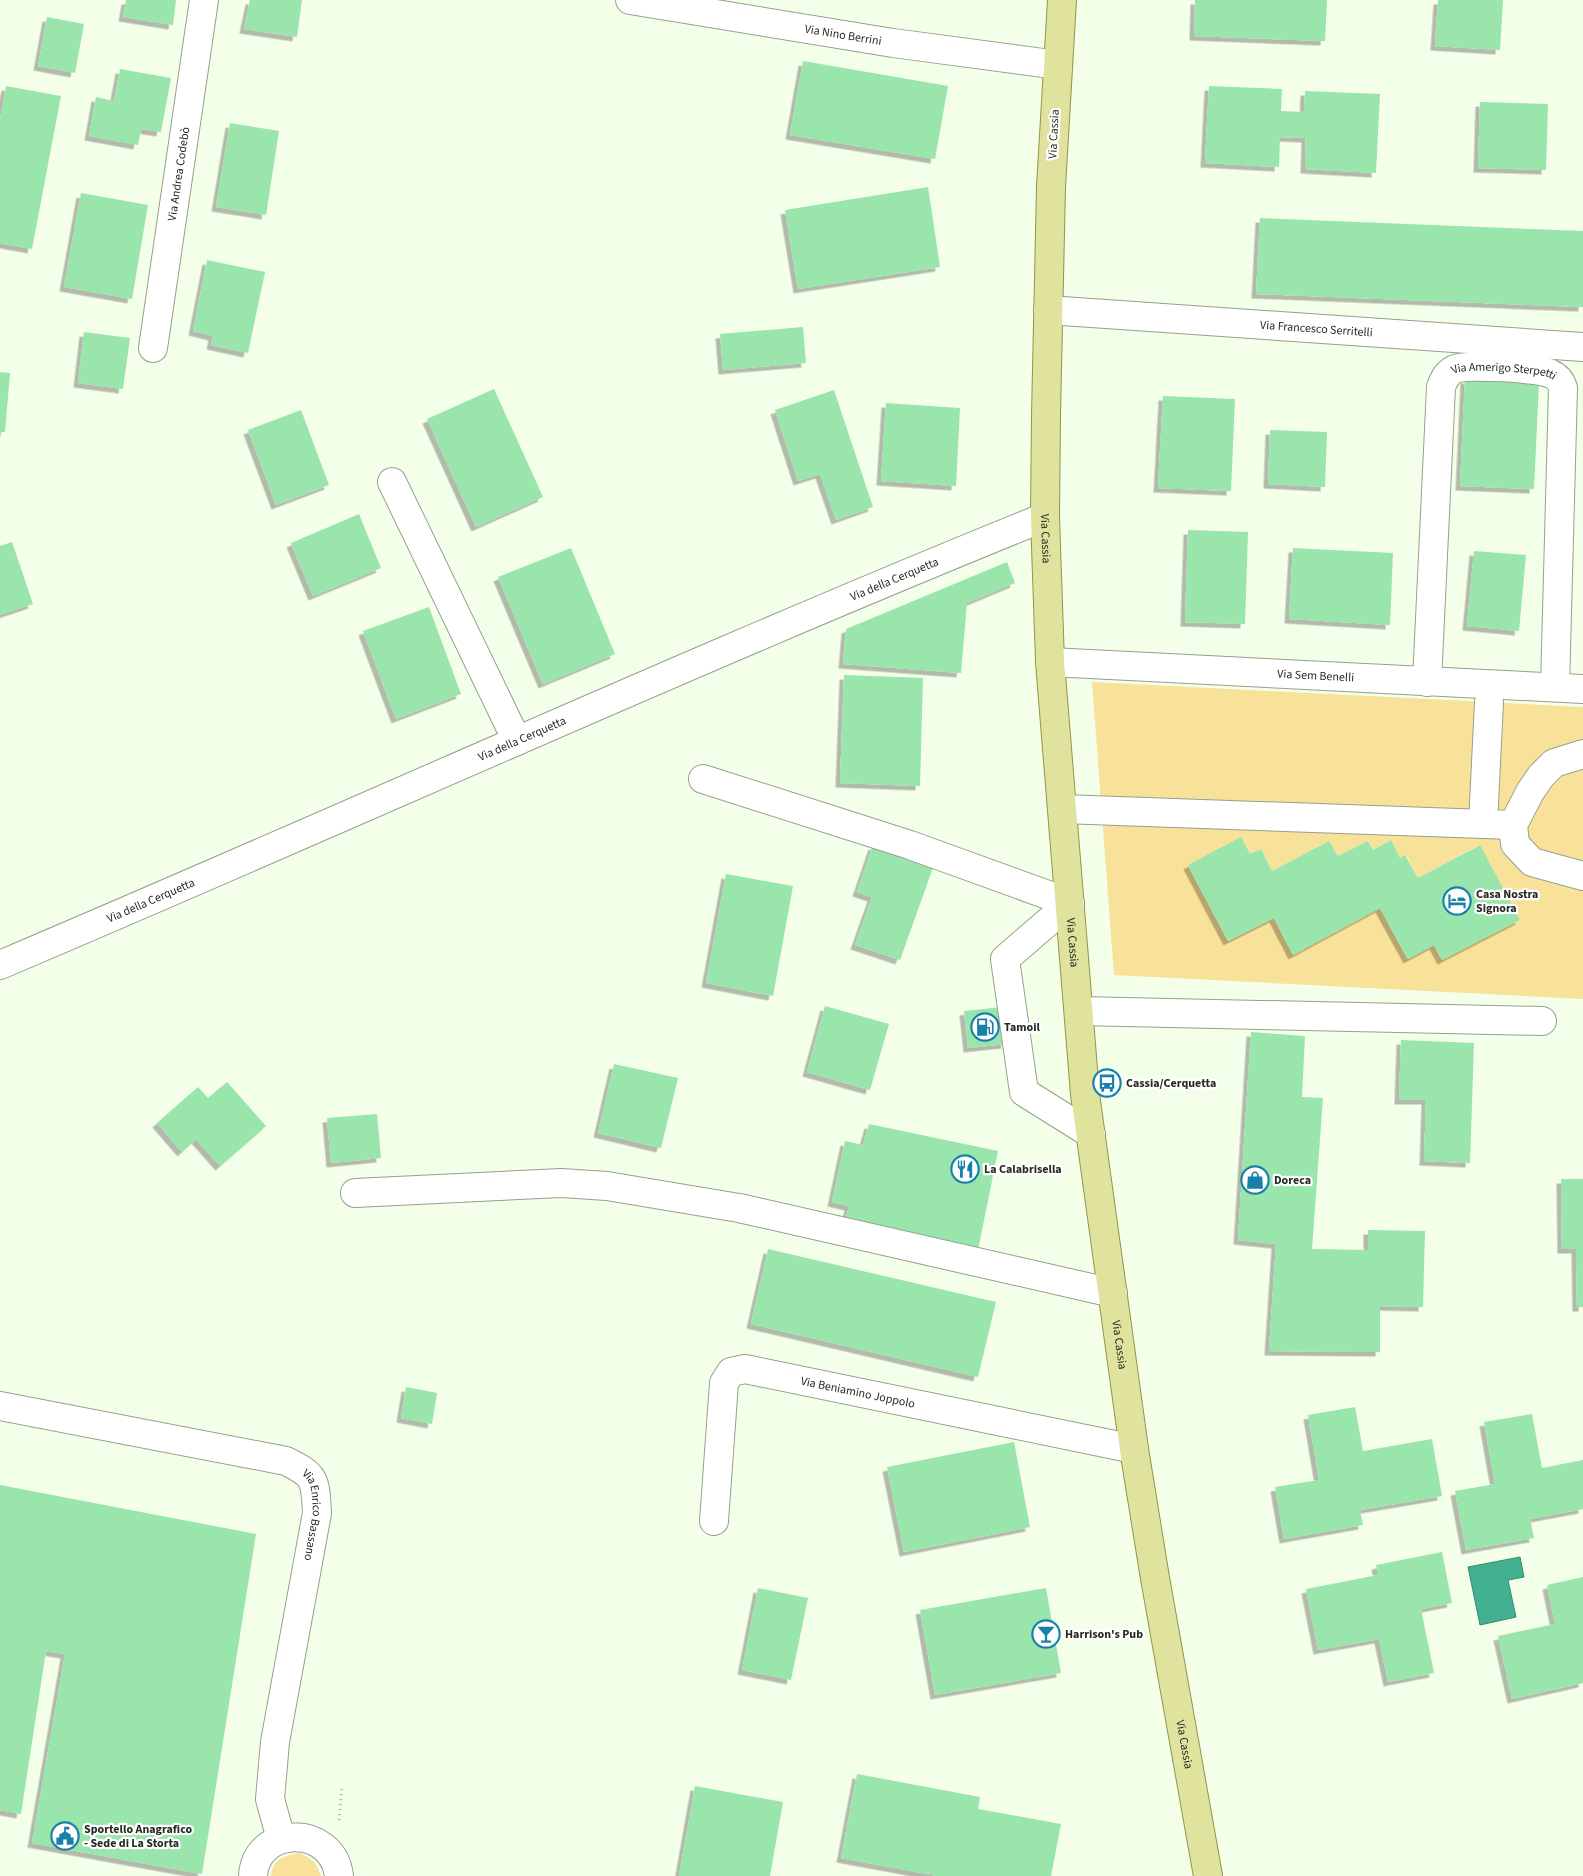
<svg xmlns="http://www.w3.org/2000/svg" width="1583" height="1876" viewBox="0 0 1583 1876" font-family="'Source Sans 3',sans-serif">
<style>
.green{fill:#f8e198;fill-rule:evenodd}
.water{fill:#44b092;stroke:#3b8870}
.building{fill:#99e5ac;filter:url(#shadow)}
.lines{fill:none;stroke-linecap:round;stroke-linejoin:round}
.minor-casing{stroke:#95a18d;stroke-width:30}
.major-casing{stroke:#919648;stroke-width:30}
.path{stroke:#a8b1a0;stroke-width:3;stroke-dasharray:1 4;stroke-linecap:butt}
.minor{stroke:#fff;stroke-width:28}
.major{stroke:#dfe39e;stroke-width:28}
.labels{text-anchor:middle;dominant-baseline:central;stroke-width:4.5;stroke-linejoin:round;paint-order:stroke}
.street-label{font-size:12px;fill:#262a22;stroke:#fff}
.poi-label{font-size:12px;font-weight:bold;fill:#262a22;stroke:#fff;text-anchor:start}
</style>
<defs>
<filter id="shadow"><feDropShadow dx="-4.5" dy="4.5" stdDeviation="0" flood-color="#0004"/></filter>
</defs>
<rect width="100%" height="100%" fill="#f3ffe9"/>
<path class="green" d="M1092 682 1583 707V999L1114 975ZM1241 838 1250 854 1261 849 1272 871 1329 841 1338 856 1368 841 1373 850 1391 840 1400 858 1406 855 1418 878 1479 845 1519 920 1442 960 1434 945 1407 959 1380 908 1293 955 1274 918 1228 941 1188 866Z
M299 1853C312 1858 317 1863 321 1876H271C272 1860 285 1855 299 1853Z"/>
<path class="water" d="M1520 1557 1524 1577 1508 1580 1516 1617 1480 1625 1468 1567Z"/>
<path class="building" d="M126 0H176L173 25 123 17Z
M250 0H302L297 37 244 29Z
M1195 0H1327L1325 41 1194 36Z
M1438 0H1503L1500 50 1435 46Z
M47 17 84 24 75 73 38 66Z
M803 61 948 86 935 159 790 135Z
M120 69 171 78 161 132 141 129 138 145 89 136 96 97 114 101Z
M6 86 61 96 32 249 0 243V120Z
M1209 86 1282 89 1281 111 1304 112 1305 91 1380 94 1376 173 1305 169 1306 138 1280 137 1279 167 1205 163Z
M1480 102 1548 104 1546 170 1478 168Z
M230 123 279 131 266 215 216 207Z
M928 187 940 267 798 289 785 210Z
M81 193 148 205 132 299 64 287Z
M1260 218 1583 231V307L1256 294Z
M207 260 265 272 248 353 211 345 213 336 193 331Z
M803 327 806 363 723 370 720 334Z
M84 332 130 338 123 389 78 383Z
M0 372 10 373 5 432H0Z
M1465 379 1539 382 1534 489 1460 486Z
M494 389 543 497 476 527 427 419Z
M834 390 873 507 836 520 820 474 798 481 775 410Z
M1163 396 1235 399 1231 491 1158 488Z
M886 403 960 408 956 486 881 481Z
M301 410 329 485 276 505 248 430Z
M1270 430 1327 432 1325 487 1268 484Z
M359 514 381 568 313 596 291 543Z
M1188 530 1248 532 1245 624 1185 622Z
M12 542 33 604 0 615V546Z
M571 548 615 654 543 684 498 577Z
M1293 548 1393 553 1390 625 1289 619Z
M1474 551 1526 555 1519 631 1467 626Z
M1007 562 1015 583 967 603 961 673 843 664 846 629Z
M429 607 461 694 396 719 363 631Z
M844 675 923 678 920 786 840 783Z
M1241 837 1250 854 1261 849 1272 871 1329 841 1338 856 1368 841 1373 850 1391 840 1400 858 1405 855 1418 878 1480 845 1520 920 1442 960 1434 945 1408 959 1380 908 1293 955 1274 918 1228 941 1188 865Z
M873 845 934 865 900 960 855 945 872 897 857 892Z
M726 874 793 886 773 996 706 983Z
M825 1006 889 1024 870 1090 807 1072Z
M1002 1007 1006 1044 968 1048 964 1011Z
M1251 1032 1305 1036 1302 1097 1323 1098 1312 1249 1368 1250V1230L1425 1231 1423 1307 1380 1306V1352L1269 1351 1276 1244 1238 1240Z
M1401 1040 1474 1043 1470 1163 1424 1161 1426 1100H1399Z
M614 1064 678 1078 661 1148 598 1133Z
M227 1082 266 1126 220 1166 196 1139 182 1152 157 1123 198 1087 208 1098Z
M377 1114 381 1158 331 1163 327 1118Z
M869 1124 998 1151 977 1255 844 1226 849 1206 832 1202 845 1141 863 1145Z
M1561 1179H1583V1307H1577L1576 1249H1562Z
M768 1249 996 1302 978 1377 751 1324Z
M406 1387 437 1393 432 1424 401 1418Z
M1355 1407 1363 1451 1432 1439 1442 1496 1360 1510 1363 1525 1284 1539 1275 1487 1319 1480 1308 1415Z
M1532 1414 1542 1468 1583 1460V1509L1530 1519 1534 1538 1466 1550 1455 1491 1495 1484 1484 1422Z
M1014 1442 1030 1527 904 1552 887 1467Z
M0 1485 256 1534 202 1874 32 1843 65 1654 46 1651 21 1814 0 1810Z
M1442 1552 1452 1603 1421 1609 1434 1673 1388 1682 1379 1639 1318 1650 1306 1589 1378 1575 1376 1565Z
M1583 1577V1683L1512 1699 1498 1636 1555 1624 1547 1585Z
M758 1588 808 1598 791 1680 742 1670Z
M1046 1588 1061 1673 935 1695 920 1610Z
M857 1774 980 1797 978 1809 1061 1824 1051 1876H938L841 1858Z
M695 1786 783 1802 770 1876H679Z"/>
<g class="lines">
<g class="minor-casing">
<g id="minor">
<path id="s1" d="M630 0 893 43 1058 65"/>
<path id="s2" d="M1048 310 1583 347"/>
<path id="s3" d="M153 348 204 0"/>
<path d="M392 482 517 741"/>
<path id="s4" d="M1050 662 1583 689"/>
<path id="s5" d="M1427 682 1441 387C1444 379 1447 373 1455 369 1467 364 1539 368 1551 374 1558 377 1561 381 1563 388L1555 687"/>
<path d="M1583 754 1554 763 1541 776 1530 792 1513 825 1515 844 1532 862 1583 876"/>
<path d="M703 779 910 845 1070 903 1005 959 1024 1092 1091 1134"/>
<path d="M1062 809 1513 825"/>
<path d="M1483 824 1489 702"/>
<path id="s6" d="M0 965C349 817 694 659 1045 517"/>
<path d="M1079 1011 1542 1021"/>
<path d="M355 1193 561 1183 607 1186 739 1208 1113 1293"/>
<path id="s7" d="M0 1406 286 1461C317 1476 315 1481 317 1513L275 1742 270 1799 281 1839"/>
<path id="s8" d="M714 1521 724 1383 731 1372 745 1369 1134 1449"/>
<path d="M253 1876C256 1825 333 1824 339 1876"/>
</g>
</g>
<g class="major-casing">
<g id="major">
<path id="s9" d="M1062 0 1051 187 1046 415 1045 517 1050 662 1085 1094 1134 1449 1155 1578 1208 1876"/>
</g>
</g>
<path class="path" d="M339 1820 342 1786"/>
<use href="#minor" class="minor"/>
<use href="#major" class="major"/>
</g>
<defs>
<g id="hotel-ring" transform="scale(1.4375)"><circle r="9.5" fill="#fff" stroke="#1881aa" stroke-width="1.5"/><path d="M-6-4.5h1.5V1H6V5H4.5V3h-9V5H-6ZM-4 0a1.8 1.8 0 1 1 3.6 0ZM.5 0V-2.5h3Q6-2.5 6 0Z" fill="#1881aa"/></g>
<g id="fuel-ring" transform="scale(1.4375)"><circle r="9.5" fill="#fff" stroke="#1881aa" stroke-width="1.5"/><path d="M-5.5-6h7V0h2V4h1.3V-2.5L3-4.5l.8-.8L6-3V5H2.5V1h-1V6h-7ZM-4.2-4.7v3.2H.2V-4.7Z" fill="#1881aa"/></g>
<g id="bus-ring" transform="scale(1.4375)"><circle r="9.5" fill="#fff" stroke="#1881aa" stroke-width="1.5"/><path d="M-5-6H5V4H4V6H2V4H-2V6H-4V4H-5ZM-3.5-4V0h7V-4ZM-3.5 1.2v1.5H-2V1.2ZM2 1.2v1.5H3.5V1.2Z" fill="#1881aa"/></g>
<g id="restaurant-ring" transform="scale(1.4375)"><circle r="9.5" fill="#fff" stroke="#1881aa" stroke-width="1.5"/><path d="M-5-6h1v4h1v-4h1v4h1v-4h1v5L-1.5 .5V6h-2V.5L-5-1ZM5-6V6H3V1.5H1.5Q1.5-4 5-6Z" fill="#1881aa"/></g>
<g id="shop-ring" transform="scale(1.4375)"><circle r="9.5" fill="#fff" stroke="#1881aa" stroke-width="1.5"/><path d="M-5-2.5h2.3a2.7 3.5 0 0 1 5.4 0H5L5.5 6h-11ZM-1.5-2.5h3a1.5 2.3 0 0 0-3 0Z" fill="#1881aa"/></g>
<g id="bar-ring" transform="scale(1.4375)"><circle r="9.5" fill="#fff" stroke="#1881aa" stroke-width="1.5"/><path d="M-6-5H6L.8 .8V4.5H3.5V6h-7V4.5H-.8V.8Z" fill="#1881aa"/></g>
<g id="civic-ring" transform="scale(1.4375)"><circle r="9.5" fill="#fff" stroke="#1881aa" stroke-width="1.5"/><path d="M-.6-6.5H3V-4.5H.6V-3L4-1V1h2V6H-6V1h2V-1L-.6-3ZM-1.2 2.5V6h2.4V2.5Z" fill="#1881aa"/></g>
</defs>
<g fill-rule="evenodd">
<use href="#hotel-ring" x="1457" y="901"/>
<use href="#fuel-ring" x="985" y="1027"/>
<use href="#bus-ring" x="1107" y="1083"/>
<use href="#restaurant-ring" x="965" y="1169"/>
<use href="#shop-ring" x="1255" y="1180"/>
<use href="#bar-ring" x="1046" y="1634"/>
<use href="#civic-ring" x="65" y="1836"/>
</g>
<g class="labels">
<g class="street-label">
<text stroke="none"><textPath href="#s1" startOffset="216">Via Nino Berrini</textPath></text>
<text transform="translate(1054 134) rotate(-87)">Via Cassia</text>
<text stroke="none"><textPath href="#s3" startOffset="176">Via Andrea Codebò</textPath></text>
<text stroke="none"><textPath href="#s2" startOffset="269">Via Francesco Serritelli</textPath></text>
<text stroke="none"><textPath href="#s5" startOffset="368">Via Amerigo Sterpetti</textPath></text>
<text stroke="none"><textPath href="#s9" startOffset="539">Via Cassia</textPath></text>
<text stroke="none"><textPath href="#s6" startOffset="974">Via della Cerquetta</textPath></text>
<text stroke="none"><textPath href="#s4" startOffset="266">Via Sem Benelli</textPath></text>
<text stroke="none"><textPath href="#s6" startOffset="569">Via della Cerquetta</textPath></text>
<text stroke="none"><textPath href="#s6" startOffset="164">Via della Cerquetta</textPath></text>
<text stroke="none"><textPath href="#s9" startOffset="944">Via Cassia</textPath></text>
<text stroke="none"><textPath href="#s9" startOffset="1349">Via Cassia</textPath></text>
<text stroke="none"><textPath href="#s8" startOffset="281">Via Beniamino Joppolo</textPath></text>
<text stroke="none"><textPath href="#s7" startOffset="359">Via Enrico Bassano</textPath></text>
<text stroke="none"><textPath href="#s9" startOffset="1754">Via Cassia</textPath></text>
</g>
<g class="poi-label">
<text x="1476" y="894">Casa Nostra<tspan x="1476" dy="14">Signora</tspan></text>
<text x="1004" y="1027">Tamoil</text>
<text x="1126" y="1083">Cassia/Cerquetta</text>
<text x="984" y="1169">La Calabrisella</text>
<text x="1274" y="1180">Doreca</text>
<text x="1065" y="1634">Harrison's Pub</text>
<text x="84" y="1829">Sportello Anagrafico<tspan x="84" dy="14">- Sede di La Storta</tspan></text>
</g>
</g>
</svg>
